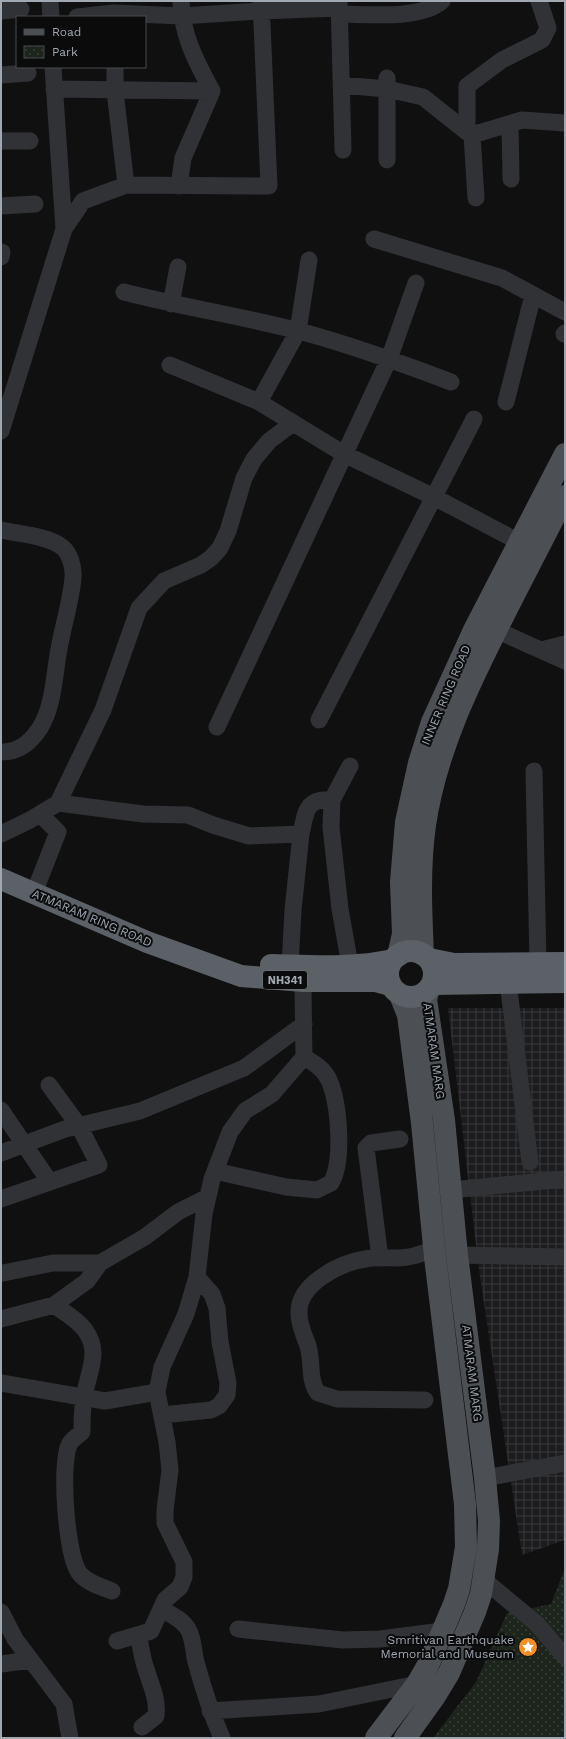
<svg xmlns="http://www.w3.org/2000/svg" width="566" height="1739" viewBox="0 0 566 1739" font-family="'Work Sans',sans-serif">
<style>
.industrial{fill:url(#industrial-grid)}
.park{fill:url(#park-dots)}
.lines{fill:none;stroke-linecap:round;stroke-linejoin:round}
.minor{stroke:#313236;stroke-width:17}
.major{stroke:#4c5055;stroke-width:22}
.highway{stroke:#5c6167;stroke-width:22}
.labels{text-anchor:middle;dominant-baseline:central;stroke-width:4;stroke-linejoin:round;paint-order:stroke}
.shield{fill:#0b0b0c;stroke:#737980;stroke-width:1}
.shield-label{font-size:11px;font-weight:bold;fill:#a0a8b2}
.street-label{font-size:12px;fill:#a0a8b2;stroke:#0b0b0c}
.poi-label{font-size:12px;fill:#a0a8b2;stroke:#0b0b0c;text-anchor:end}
</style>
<defs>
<pattern id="industrial-grid" width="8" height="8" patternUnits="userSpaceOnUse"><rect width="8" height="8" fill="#1c1c1e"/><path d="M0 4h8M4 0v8" fill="none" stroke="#3a3a3c"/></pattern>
<pattern id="park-dots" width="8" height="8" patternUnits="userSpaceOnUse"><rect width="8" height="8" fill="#1c241c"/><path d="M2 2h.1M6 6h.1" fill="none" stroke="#3a413b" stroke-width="1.8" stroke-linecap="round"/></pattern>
</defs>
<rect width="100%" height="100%" fill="#101011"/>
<path class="industrial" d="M448 1008H565V1540L522 1555 479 1270Z"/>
<path class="park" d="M565 1568V1738H433L476 1682 507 1613 551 1604Z"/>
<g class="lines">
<path class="minor" d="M50 1 51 17
M339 1 343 150
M1 11 21 9
M339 14C367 14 421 20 442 1
M77 17 114 13 181 16 261 11 339 8
M53 67 64 229
M115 67V91L126 185
M1 75 28 73
M387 78V160
M341 85 387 89 423 97 467 132
M54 89 212 91
M510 124 511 179
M472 135 522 120 565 123
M1 141H30
M179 186 183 158 212 91C196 61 182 36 181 1
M476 198 472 135 467 132V86L502 60 542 40 548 28 539 1
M1 206 35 204
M374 239 502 278 565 312
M1 257 2 252
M124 292C182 307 241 316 299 331 351 345 401 363 451 382
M171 304 178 267
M564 334 565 333
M170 365 259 402 344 454 434 497 519 542
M259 402 298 331 309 260
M506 402 533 295
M1 431 64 229 83 201 126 185 269 186 261 1
M1 530C18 534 49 536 62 547 70 553 74 568 73 578 71 601 63 626 59 649 54 675 54 705 40 728 30 743 19 752 1 752
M496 630 565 661
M541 650 565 644
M319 720 474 419
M217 727 389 359 416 283
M350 766 332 800 331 827 340 909 350 965
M534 771 538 964
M58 803 143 814 188 815 213 825 249 836 301 834C306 812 305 798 332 800
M1 834 30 820 58 803 103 710 139 608 164 581 201 565 211 558 220 548 228 531 244 478 254 459 269 441 293 423
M34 893 58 832 40 814
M290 966 293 910 301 834
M508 982 530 1162
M1 1110 49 1181
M1 1153 65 1129 140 1111 244 1068 304 1024
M215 1171 286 1187 317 1190 331 1183C344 1161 339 1103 329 1080 324 1069 314 1063 304 1057
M451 1190 565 1179
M1 1199 99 1165 79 1126 49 1085
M457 1255 565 1257
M380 1258 366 1148 371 1143 400 1139
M3 1273 53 1263H100
M54 1305C64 1312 78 1320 85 1330 102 1353 87 1374 84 1398 82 1409 82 1421 82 1432 78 1436 71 1440 69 1445 60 1465 66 1557 80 1574 88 1583 101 1587 112 1591
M1 1319 54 1305 87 1281 100 1263 145 1237 178 1212 208 1197
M1 1383 105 1401 157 1392 162 1367 186 1314 197 1277 204 1214 212 1179 230 1132 245 1111 272 1094 304 1057 303 989
M425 1400 337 1399 318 1393C308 1380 313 1361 308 1346 304 1335 299 1325 299 1313 298 1284 340 1263 365 1259 376 1257 387 1258 398 1258 411 1258 422 1254 434 1249
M162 1415 211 1410 219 1406 227 1395 228 1383 220 1342 217 1308 212 1294 197 1277
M485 1478 565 1463
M484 1580 537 1624 565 1657
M161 1609C170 1614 182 1619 188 1629 194 1639 193 1651 196 1662 203 1688 211 1713 222 1738
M1 1612 15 1639 64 1704 70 1738
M238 1629 343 1640 380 1639 442 1631
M138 1635C141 1646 142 1658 146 1669 151 1686 158 1698 156 1716L142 1727
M117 1641 151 1631 165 1600 180 1587 184 1577V1562L165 1523V1510L170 1470 167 1442 157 1392
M1 1664 31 1660
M210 1711 319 1704 417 1684"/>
<path class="major" d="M423 955C421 911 419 868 425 825 437 743 477 668 514 595 531 562 548 529 565 496
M398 956 403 934 401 882 406 822 419 763 432 722 474 630 565 454
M376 1738 417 1684 429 1663 454 1604 459 1589 466 1547 465 1504 435 1257 422 1123 408 1015 400 995
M405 1738 435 1696 449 1673 475 1612 481 1594 488 1549 489 1521 485 1478 457 1255 444 1120 426 999 429 989"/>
<path class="highway" d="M1 879 147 942 241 976 303 981H376L391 985
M388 974a23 23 0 1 1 46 0a23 23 0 1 1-46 0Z
M429 959 454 964 565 963
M271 965C311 966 354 969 393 960
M433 984 565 982"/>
</g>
<defs>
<g id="sight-disc" transform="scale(1)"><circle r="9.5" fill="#f58f23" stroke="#0b0b0c"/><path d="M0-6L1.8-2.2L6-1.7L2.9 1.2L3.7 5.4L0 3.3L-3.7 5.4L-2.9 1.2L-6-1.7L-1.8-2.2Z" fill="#fff"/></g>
</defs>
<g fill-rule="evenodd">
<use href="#sight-disc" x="528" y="1647"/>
</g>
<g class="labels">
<rect class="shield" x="263" y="971" width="44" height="18" rx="3"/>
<g class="shield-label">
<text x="285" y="980">NH341</text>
</g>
<g class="street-label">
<text transform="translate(446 695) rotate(-67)">INNER RING ROAD</text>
<text transform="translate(92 918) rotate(23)">ATMARAM RING ROAD</text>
<text transform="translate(434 1051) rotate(82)">ATMARAM MARG</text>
<text transform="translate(472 1373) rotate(83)">ATMARAM MARG</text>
</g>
<g class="poi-label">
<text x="514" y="1640">Smritivan Earthquake<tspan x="514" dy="14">Memorial and Museum</tspan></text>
</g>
</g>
<rect width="566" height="1739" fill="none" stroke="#a0a8b2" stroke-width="4"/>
<rect x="16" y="16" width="130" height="52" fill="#0b0b0c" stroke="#474a4e"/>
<rect x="24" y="29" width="20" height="6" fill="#4c5055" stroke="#474a4e"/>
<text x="52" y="36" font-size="12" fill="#a0a8b2">Road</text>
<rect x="24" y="46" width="20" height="12" fill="url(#park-dots)" stroke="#474a4e"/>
<text x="52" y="56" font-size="12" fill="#a0a8b2">Park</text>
</svg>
